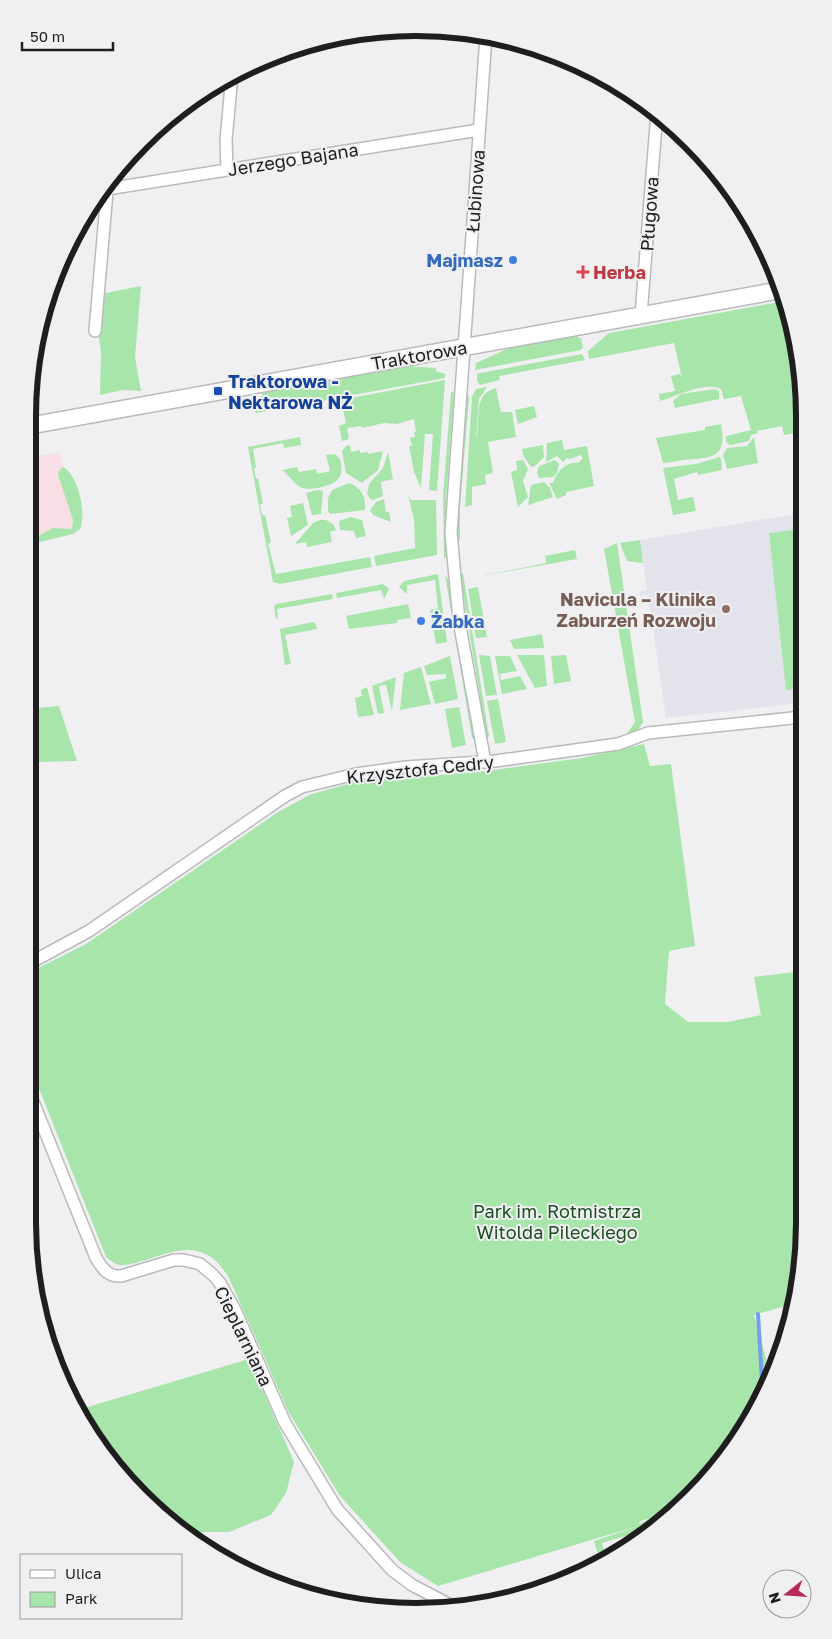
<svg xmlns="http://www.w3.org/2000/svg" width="832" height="1639" viewBox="0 0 832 1639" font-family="'Golos Text',sans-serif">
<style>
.commercial{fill:#f9dfe5}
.built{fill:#e3e3ec}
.green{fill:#a8e5aa}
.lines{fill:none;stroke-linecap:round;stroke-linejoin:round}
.stream{stroke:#749fed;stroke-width:4}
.street-casing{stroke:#bababc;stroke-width:14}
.secondary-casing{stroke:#bababc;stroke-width:19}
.street{stroke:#fff;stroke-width:11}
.secondary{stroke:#fff;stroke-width:16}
.shop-dot{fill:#3f7fe0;stroke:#f0f0f2;stroke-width:2}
.health-dot{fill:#e0444e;stroke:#f0f0f2;stroke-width:2}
.transit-dot{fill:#1a4fb4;stroke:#f0f0f2;stroke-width:2}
.education-dot{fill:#8d6e63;stroke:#f0f0f2;stroke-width:2}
.labels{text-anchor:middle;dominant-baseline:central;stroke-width:4;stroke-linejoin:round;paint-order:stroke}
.street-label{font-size:18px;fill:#1e1e1e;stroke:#f0f0f2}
.shop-label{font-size:18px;font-weight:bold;fill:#366cbe;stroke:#f0f0f2;text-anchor:end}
.health-label{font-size:18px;font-weight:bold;fill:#be3a42;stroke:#f0f0f2;text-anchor:start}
.transit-label{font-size:18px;font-weight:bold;fill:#164399;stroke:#f0f0f2;text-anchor:start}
.education-label{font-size:18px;font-weight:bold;fill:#785e54;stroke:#f0f0f2;text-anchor:end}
.park-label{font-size:18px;fill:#1a4d1f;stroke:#f0f0f2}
.rim{fill:none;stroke:#1e1e1e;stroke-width:6}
</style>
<rect width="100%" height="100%" fill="#f0f0f2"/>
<path class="commercial" d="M59 453 80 529 73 534 28 542V457Z"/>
<path class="built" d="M802 513V703L666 718 648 595 640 596 639 591 647 590 640 540Z"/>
<path class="green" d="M141 286 135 357 141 391 123 390 100 395 101 352 98 331 101 294Z
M784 301 801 365V432L784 435 782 426 757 431 758 433 751 435 749 441 730 445 726 442V436L751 430 741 396 724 399 721 389C705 381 675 397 660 401L659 394 675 391 671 376 680 374 682 378 674 343 589 359 588 351 609 333Z
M577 335 578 338H581L583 348 581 350 475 370 476 363 511 347Z
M582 354 585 360 499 376 500 380 480 385 477 381V374L480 373Z
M408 366 436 368V371L445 374V378L256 413 248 403 262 396V392Z
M445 380 437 491 429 490 433 434H425L421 488 414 472 409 446H412L410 438 415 437 414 432H416L414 419 397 424 384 423 362 428 361 426 347 428 349 439 342 441 339 426 346 423 341 400Z
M487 387 479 399 476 439C481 422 472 393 496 388L501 412H512L516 437 488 442 493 473 485 475 486 484 472 487V505L465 507 472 397 476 389Z
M715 389 719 391V399L675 408 673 401 681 394Z
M451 392H454L446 500 447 556 444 559 443 497Z
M467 393 469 398 460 507V539L458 541 457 510Z
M534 406 537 417 518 424 515 410Z
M721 424C728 459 711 458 682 460 676 461 669 463 663 463L656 438 705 430V427Z
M300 437 301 445 284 448 283 443 253 449 256 468H254L256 479 258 478 263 504H260L262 515H265L271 543 268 544 276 574 370 557 372 567 280 584 273 582 248 447Z
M754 437 758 463 727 469 723 455 727 448 747 446Z
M562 440 564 450 587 446 594 486 566 492V495L557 499 549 483H553C556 472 567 461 578 463L583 458 581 455 570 459 567 458 563 462 557 456 546 462 547 443Z
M350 445 351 452 360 450V453L368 452V454L383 451 378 470 362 483 346 473 342 451 346 446Z
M543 445 544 457 535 466 531 467 523 455 522 449Z
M388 452 393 479 381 482 383 496 373 500 370 499 367 494 369 484 383 468Z
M335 454 340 459C342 466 343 473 338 479 333 486 308 492 300 487 294 483 289 475 282 470L297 467 299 472 316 469 317 474 330 471 326 455Z
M719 457 721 458 722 470 698 475 697 472 674 479 678 500 693 497 696 511 673 515 663 468 696 464Z
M523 460 528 469 523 481 528 497 518 507 511 472 517 470 516 461Z
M555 460 559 464 557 473 553 477 539 478 537 472 539 466Z
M63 467C78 474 87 514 80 529L73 534 28 545V535H40L53 528 72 529 73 520 58 475 59 471Z
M544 482 550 488 553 497 528 505 531 485Z
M349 483C362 488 366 497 365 510L330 514 328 511V498L332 490Z
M317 490 323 491 321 514 312 515 306 493Z
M408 495 411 500H436L437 555 376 566 374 556 415 548 414 519Z
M384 499 386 512H389L391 522 373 515 370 510 376 502Z
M303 503 308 525 291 536 287 518 292 517 290 506Z
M351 517 362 520 366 536 356 538 354 531 340 530 339 521Z
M320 520H326L333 524 336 530 330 532 332 542 307 547 306 542 295 544 313 523Z
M802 529V688L786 690 769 533Z
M640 540 643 563 627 561 620 543Z
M617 543 643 722 636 734 626 735 635 722 604 549Z
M575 550 577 559 482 576 546 563 545 556Z
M463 573 489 736 487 738 460 576Z
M438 574 447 642 436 644 430 610 438 608 435 580 407 585V594L399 587 404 581Z
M445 575 448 579 476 740 472 738Z
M383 584 389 589 384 599 381 590 337 598 336 593Z
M478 587 487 637 476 638 468 589Z
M332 594 333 599 277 609 278 618 276 619 274 607 276 604Z
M408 604 411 618 397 620V623L349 629 346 616Z
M313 622 316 624 317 629 285 635 291 664 285 665 280 629Z
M542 634 544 648 514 649 510 640Z
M479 655 490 656 497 695 486 696Z
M517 655H544L547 686 535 688Z
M566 655 571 681 554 684 551 656Z
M450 656 458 699 435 704 429 682 446 678V674L427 675 424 666Z
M495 656H510L517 671 500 674 501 680 520 676 527 689 502 694Z
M421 667 431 704 400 710 404 673Z
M396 677 392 711 386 685 379 686 384 713 378 714 372 686Z
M367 687 374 715 358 717 355 698 362 696 361 690Z
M498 699 506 742 495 744 487 701Z
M59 706 77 761 39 762 36 708Z
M459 707 466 745 452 748 445 709Z
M644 744 650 766 671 764 695 946 669 951 665 1004 688 1022H728L761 1015 754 977 803 971 804 1248 795 1303 754 1315 770 1373 773 1372 765 1395 691 1498 661 1519 653 1521 648 1519 640 1521 639 1524 648 1520 653 1523 658 1521 646 1530 602 1543 605 1554 600 1563 594 1541 638 1526 438 1586 400 1562 340 1496 289 1413 229 1278C206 1240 182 1248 146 1260 137 1262 128 1266 119 1265 115 1264 110 1260 106 1257L28 1061V973L86 944 278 812 309 795 358 781 478 772 582 758Z
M803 848V918L794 849Z
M28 1103 43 1137 28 1141Z
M249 1359 294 1462 286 1493 271 1515 229 1532H203L188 1535 160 1515 108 1460 81 1409Z"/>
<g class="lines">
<path class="stream" d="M758 1314 763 1397"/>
<g class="street-casing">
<path id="street" d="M227 169 226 140 232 75
M107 189 479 130
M641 315 657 112
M95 331 108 180
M485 762 459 621 451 533 486 36
M28 964 89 931 285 796 302 787 356 774 406 767 495 761 618 744 648 733 802 717
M28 1089 96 1258C102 1268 108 1277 121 1276L174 1260H184L200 1264 213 1275 220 1283 235 1310 285 1423 337 1509 392 1570 412 1585 456 1608"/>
</g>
<g class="secondary-casing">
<path id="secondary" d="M28 426 781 290"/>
</g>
<use href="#street" class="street"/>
<use href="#secondary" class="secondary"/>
</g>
<g class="shop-dot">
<circle cx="513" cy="260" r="5"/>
<circle cx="421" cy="621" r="5"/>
</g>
<path class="health-dot" d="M580.5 264.5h5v5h5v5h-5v5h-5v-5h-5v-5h5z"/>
<rect class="transit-dot" x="213" y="386" width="10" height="10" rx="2.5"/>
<circle class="education-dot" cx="726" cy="609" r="5"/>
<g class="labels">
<g class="street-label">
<text transform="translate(293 159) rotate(-9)">Jerzego Bajana</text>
<text transform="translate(475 191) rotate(-86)">Łubinowa</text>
<text transform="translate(649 214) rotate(-86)">Pługowa</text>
<text transform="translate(419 355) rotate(-10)">Traktorowa</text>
<text transform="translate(420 769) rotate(-6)">Krzysztofa Cedry</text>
<text transform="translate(244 1336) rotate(64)">Cieplarniana</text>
</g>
<g class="shop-label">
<text x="503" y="260">Majmasz</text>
<text x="431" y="621" text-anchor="start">Żabka</text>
</g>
<g class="health-label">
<text x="593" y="272">Herba</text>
</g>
<g class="transit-label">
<text x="228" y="381">Traktorowa -<tspan x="228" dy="21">Nektarowa NŻ</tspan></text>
</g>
<g class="education-label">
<text x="716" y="599">Navicula – Klinika<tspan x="716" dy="21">Zaburzeń Rozwoju</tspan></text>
</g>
<g class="park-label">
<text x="557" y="1211">Park im. Rotmistrza<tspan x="557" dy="21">Witolda Pileckiego</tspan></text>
</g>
</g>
<path d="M0 0H832V1639H0ZM416 36H416A380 380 0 0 1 796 416V1223A380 380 0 0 1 416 1603H416A380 380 0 0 1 36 1223V416A380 380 0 0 1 416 36Z" fill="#f0f0f2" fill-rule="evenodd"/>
<path class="rim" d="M416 36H416A380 380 0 0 1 796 416V1223A380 380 0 0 1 416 1603H416A380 380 0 0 1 36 1223V416A380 380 0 0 1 416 36Z"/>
<rect x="20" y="1554" width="162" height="65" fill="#f0f0f2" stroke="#9c9c9d"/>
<rect x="30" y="1570" width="25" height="8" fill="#ffffff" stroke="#9c9c9d"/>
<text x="65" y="1579" font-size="15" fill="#1e1e1e">Ulica</text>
<rect x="30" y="1592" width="25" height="15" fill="#a8e5aa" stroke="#9c9c9d"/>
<text x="65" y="1604" font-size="15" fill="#1e1e1e">Park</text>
<g transform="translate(787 1594) rotate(253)"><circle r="24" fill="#f0f0f2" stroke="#9c9c9d"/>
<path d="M0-4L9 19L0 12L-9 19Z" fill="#b82a5b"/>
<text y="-8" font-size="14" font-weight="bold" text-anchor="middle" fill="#1e1e1e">N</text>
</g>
<path d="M22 42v8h91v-8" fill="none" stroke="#1e1e1e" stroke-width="2.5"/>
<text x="30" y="42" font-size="15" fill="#1e1e1e" stroke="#f0f0f2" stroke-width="4" paint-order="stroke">50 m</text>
</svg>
